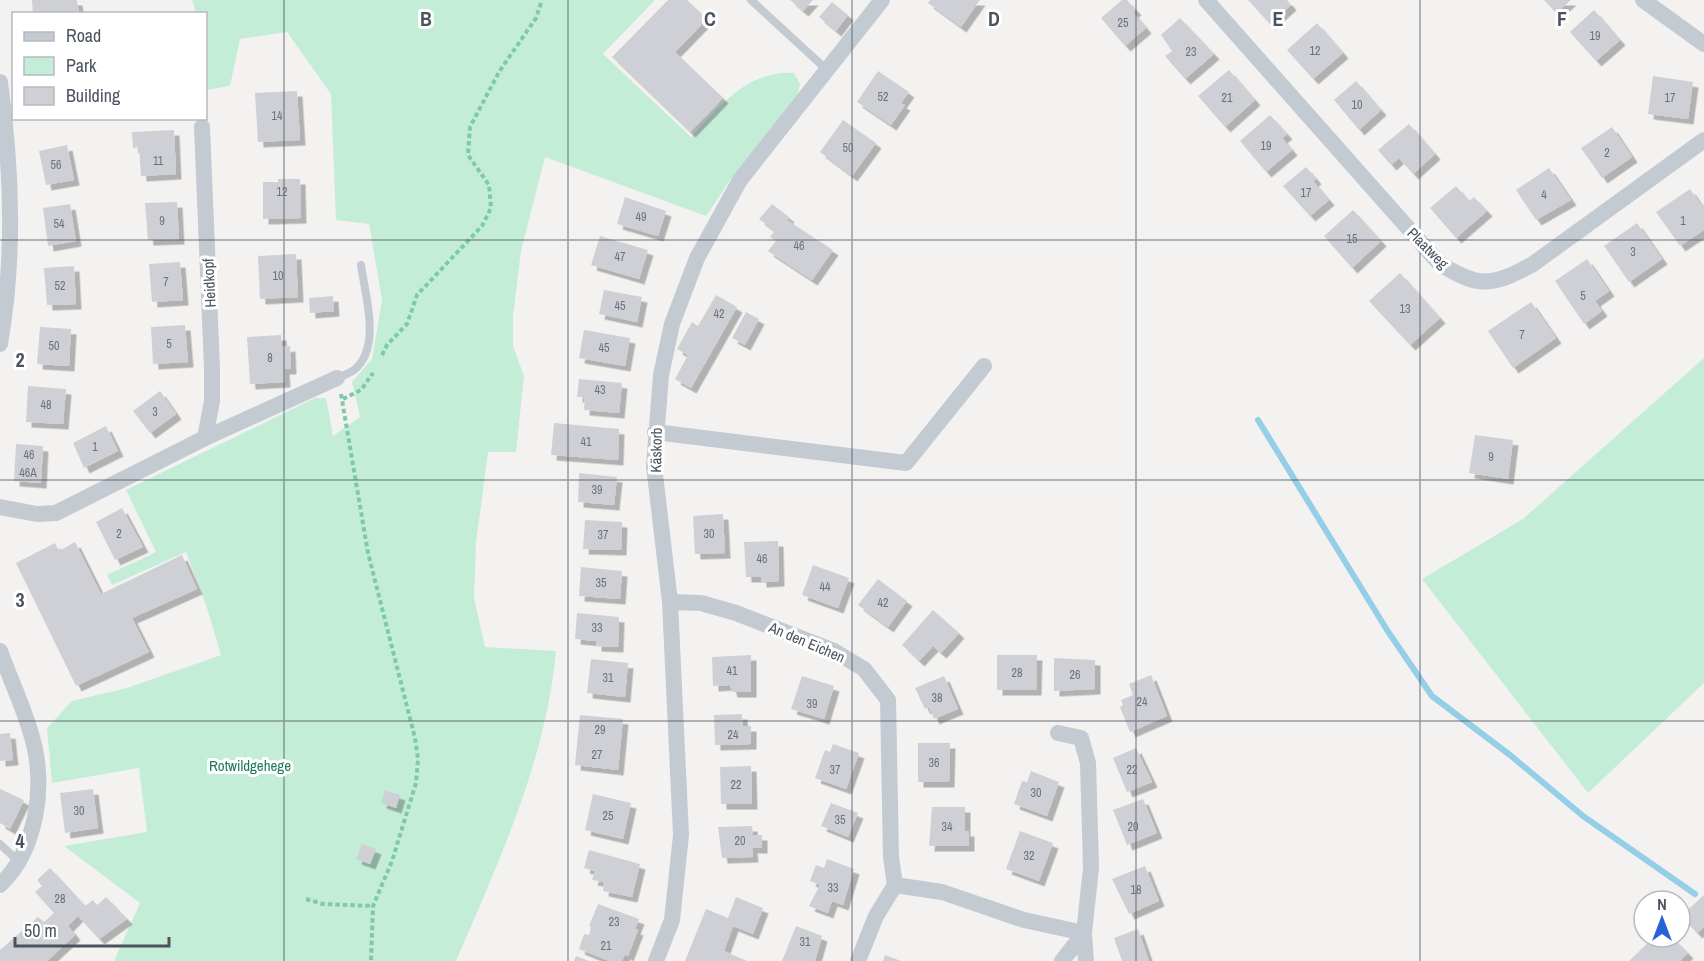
<svg xmlns="http://www.w3.org/2000/svg" width="1704" height="961" viewBox="0 0 1704 961" font-family="'Archivo Narrow',sans-serif">
<style>
.green{fill:#c4edd8}
.lines{fill:none;stroke-linecap:round;stroke-linejoin:round}
.stream{stroke:#94cee7;stroke-width:6}
.building{fill:#cfd0d5;filter:url(#shadow)}
.path{stroke:#7ec9ab;stroke-width:4;stroke-dasharray:4.5 3;stroke-linecap:butt}
.lane{stroke:#c3cad2;stroke-width:8}
.street{stroke:#c3cad2;stroke-width:16}
.grid{fill:none;stroke:#4a535e;stroke-width:1.5;stroke-opacity:0.55}
.labels{text-anchor:middle;dominant-baseline:central;stroke-width:6;stroke-linejoin:round;paint-order:stroke}
.number-label{font-size:12px;fill:#6b727c}
.street-label{font-size:15px;fill:#4a535e;stroke:#fff}
.park-label{font-size:15px;fill:#1e7b56;stroke:#fff}
.grid-label{font-size:20px;text-anchor:middle;font-weight:bold;fill:#4a535e;stroke:#fff;stroke-width:6;stroke-linejoin:round;paint-order:stroke}
</style>
<defs>
<filter id="shadow"><feDropShadow dx="5.5" dy="5.5" stdDeviation="0" flood-color="#0004"/></filter>
</defs>
<rect width="100%" height="100%" fill="#f3f2f1"/>
<path class="green" d="M192 0H655L603 54 691 137C720 106 747 70 794 73L800 84 797 98 731 179 706 216 545 157 521 251 513 316V346L524 376 516 452H488L476 543 474 598 485 647 556 651C546 761 499 861 456 961H114L140 903 64 846 147 832 139 768 52 783 47 728 72 701 127 688 221 655 207 608 186 552 112 585 107 575 156 552 126 490 315 398H326L333 436 360 417 352 382 372 359 382 300 369 224 336 220 331 94 287 32 240 39 230 86 206 90V14L196 13Z
M1704 358V683L1588 793 1422 579 1523 519Z"/>
<g class="lines">
<path class="stream" d="M1258 420 1387 630 1432 696 1510 755 1583 816 1695 894"/>
</g>
<path class="building" d="M32 0H77L79 14H33Z
M668 0H687L707 19 675 52 723 98 690 132 612 57Z
M790 0H813L803 11Z
M930 0H980L961 27 928 3Z
M1122 0H1127L1136 10 1133 12 1146 28 1125 46 1101 18Z
M1248 0H1287L1291 5 1270 24Z
M1544 0H1571L1556 13Z
M832 2 848 15 836 31 819 17Z
M1594 10 1620 40 1596 61 1570 32Z
M1180 18 1214 54 1185 79 1165 56 1172 51 1161 35Z
M1317 23 1343 53 1313 79 1287 50Z
M1229 70 1255 100 1225 127 1198 96Z
M878 71 909 92 901 103 905 105 891 125 857 102Z
M1653 76 1693 82 1688 119 1648 114Z
M1356 81 1381 110 1359 130 1334 100Z
M297 91 300 140 258 142 255 93Z
M1270 115 1287 134 1282 138 1292 150 1266 172 1240 141Z
M843 120 876 143 852 176 820 152Z
M1409 124 1435 154 1413 174 1399 158 1391 165 1378 150Z
M1612 127 1632 157 1602 178 1581 148Z
M174 130 176 174 141 176 139 147 133 148 132 132Z
M67 145 74 180 46 185 39 151Z
M1306 167 1316 179 1313 181 1329 200 1310 216 1283 186Z
M1549 168 1571 200 1536 220 1516 190Z
M278 179H300L301 218 263 219V182H278Z
M1456 186 1469 201 1474 197 1487 211 1456 238 1430 208Z
M1690 189 1704 209V230L1680 246 1656 212Z
M625 197 666 211 658 236 617 224Z
M177 202 179 239 148 240 145 203Z
M70 204 76 241 48 246 43 208Z
M772 204 789 217 787 220 833 250 812 280 768 251 776 241 770 237 775 231 759 219Z
M1353 210 1381 241 1352 268 1324 236Z
M1637 223 1662 259 1629 282 1604 246Z
M600 236 648 250 639 279 591 265Z
M296 254 298 297 260 299 258 256Z
M1587 259 1609 291 1595 301 1602 311 1584 324 1555 281Z
M180 262 183 300 152 302 149 264Z
M74 266 76 304 47 305 44 268Z
M1400 273 1440 318 1410 345 1369 301Z
M604 290 642 297 637 322 599 314Z
M716 295 737 307 691 388 675 379 688 355 677 349 692 322 698 326Z
M333 296 334 311 310 313 309 298Z
M1531 302 1556 338 1513 368 1488 331Z
M746 312 759 319 745 345 732 338Z
M185 325 188 362 153 364 151 327Z
M40 327 71 329 69 366 37 364Z
M584 330 630 338 625 366 579 358Z
M281 335 282 347 290 346 291 369H284L285 382 250 384 247 337Z
M579 379 622 383 619 413 584 410 585 397H577Z
M28 386 66 389 63 424 26 422Z
M160 391 176 414 150 433 133 411Z
M554 423 619 429 618 460 551 455Z
M106 426 118 451 84 468 73 443Z
M1475 435 1513 440 1508 479 1469 473Z
M16 444 43 446 41 483 14 481Z
M579 473 617 477 614 505 578 502Z
M122 508 143 547 115 560 96 522Z
M723 514 725 553 695 554 693 516Z
M585 520 622 522 621 550 583 549Z
M778 541 779 581 761 582V577H746L744 542Z
M75 542 101 594 182 555 197 589 132 618 149 652 76 686 16 563 55 543 59 551Z
M813 565 849 578 838 608 802 595Z
M581 567 622 571 620 599 579 596Z
M878 579 907 601 888 627 858 605Z
M933 610 959 633 941 653 933 646 919 661 902 645Z
M577 613 619 617 618 647 596 646V641L575 639Z
M751 655V692H732L730 685 713 686 712 657Z
M997 655H1037L1036 690H997Z
M1054 658 1095 660V689L1054 691Z
M591 659 628 663 625 697 587 693Z
M1151 675 1167 716 1130 732 1120 707 1123 705 1121 700 1133 695 1129 684Z
M802 676 834 686 824 719 791 709Z
M944 676 958 709 934 719 929 707 925 709 915 688Z
M742 714 743 726H751V744L715 745 714 715Z
M580 715 623 719 618 770 575 765Z
M10 733 13 760 0 761V734Z
M918 743H950L949 782H918Z
M833 744 859 753 846 789 815 778 825 750 830 752Z
M1136 748 1152 782 1127 792 1113 758Z
M751 766 752 804H721L720 767Z
M1031 771 1059 782 1047 816 1014 804 1022 781 1027 782Z
M0 789 24 800 10 829 0 823Z
M93 789 98 828 65 833 60 793Z
M385 790 400 795 396 808 381 803Z
M593 794 631 803 623 839 585 830Z
M1143 799 1157 833 1127 845 1113 810Z
M831 803 858 813 848 837 821 826Z
M932 807H965V831H969V846H929Z
M752 826 753 835H762V848H752L753 857 722 858 718 827Z
M1020 831 1053 843 1039 881 1006 869Z
M362 844 376 849 370 864 356 859Z
M589 850 640 864 632 897 603 891 604 882 592 880 595 871 584 868Z
M827 859 854 869 843 905 832 901 828 913 809 906 820 885 810 881 816 865 824 868Z
M1145 866 1159 901 1129 914 1112 879Z
M50 868 85 906 93 900 97 905 106 897 127 919 99 939 78 916 68 926 75 935 47 961H0V950L38 917 44 922 54 913 35 892 42 886 37 880Z
M1704 895V927L1697 933 1681 916Z
M736 897 763 908 753 934 733 926 724 951 747 961H685L706 909 728 918Z
M598 904 639 919 635 929 638 930 628 956 625 954 622 961H609L579 949 584 934 589 935 591 927 589 926Z
M796 926 822 936 815 961H782Z
M1138 929 1149 961H1122L1114 938Z
M1654 937H1672L1688 953 1680 961H1629Z
M885 955 901 961H883Z
M576 956 589 961H574Z"/>
<g class="lines">
<path class="path" d="M382 355 387 345 407 324 417 295 482 226 491 208 489 185 468 155 470 127 499 72 536 18 542 0
M341 394 368 553 415 738 418 759 416 783 392 861 373 906 371 961
M343 399 361 390 373 373
M306 899 323 904 373 906"/>
<path class="lane" d="M751 0 827 70
M337 378C342 376 350 373 354 370 382 347 365 295 361 265
M0 844 19 862"/>
<path class="street" d="M1206 0 1439 263C1479 289 1493 286 1533 264L1704 140
M1643 0 1704 44
M0 82C12 169 15 258 0 344
M202 127 212 369V401L205 438
M655 432 906 463 984 366
M0 507 37 514 56 513 205 438 337 378
M670 602 701 603 736 613 834 651 864 669 888 700 891 857 895 885 942 892 1024 920 1084 933 1086 961
M0 651C22 711 48 751 35 817 29 844 20 866 0 885
M1058 733 1081 738 1088 763 1091 868 1084 933 1062 961
M656 961 672 920 681 835 670 602 654 466 661 375 672 324 697 258 740 180 882 0
M858 961 876 916 895 885"/>
</g>
<path class="grid" d="M284 0V961M568 0V961M852 0V961M1136 0V961M1420 0V961M0 240H1704M0 480H1704M0 721H1704"/>
<g class="labels">
<g class="number-label">
<text x="1123" y="23">25</text>
<text x="1595" y="36">19</text>
<text x="1315" y="51">12</text>
<text x="1191" y="52">23</text>
<text x="883" y="97">52</text>
<text x="1227" y="98">21</text>
<text x="1670" y="98">17</text>
<text x="1357" y="105">10</text>
<text x="277" y="116">14</text>
<text x="1266" y="146">19</text>
<text x="848" y="148">50</text>
<text x="1607" y="153">2</text>
<text x="158" y="161">11</text>
<text x="56" y="165">56</text>
<text x="282" y="192">12</text>
<text x="1306" y="193">17</text>
<text x="1544" y="195">4</text>
<text x="641" y="217">49</text>
<text x="162" y="221">9</text>
<text x="1683" y="221">1</text>
<text x="59" y="224">54</text>
<text x="1352" y="239">15</text>
<text x="799" y="246">46</text>
<text x="1633" y="252">3</text>
<text x="620" y="257">47</text>
<text x="278" y="276">10</text>
<text x="166" y="282">7</text>
<text x="60" y="286">52</text>
<text x="1583" y="296">5</text>
<text x="620" y="306">45</text>
<text x="1405" y="309">13</text>
<text x="719" y="314">42</text>
<text x="1522" y="335">7</text>
<text x="169" y="344">5</text>
<text x="54" y="346">50</text>
<text x="604" y="348">45</text>
<text x="270" y="358">8</text>
<text x="600" y="390">43</text>
<text x="46" y="405">48</text>
<text x="155" y="412">3</text>
<text x="586" y="442">41</text>
<text x="95" y="447">1</text>
<text x="29" y="455">46</text>
<text x="1491" y="457">9</text>
<text x="28" y="473">46A</text>
<text x="597" y="490">39</text>
<text x="119" y="534">2</text>
<text x="709" y="534">30</text>
<text x="603" y="535">37</text>
<text x="762" y="559">46</text>
<text x="601" y="583">35</text>
<text x="825" y="587">44</text>
<text x="883" y="603">42</text>
<text x="597" y="628">33</text>
<text x="732" y="671">41</text>
<text x="1017" y="673">28</text>
<text x="1075" y="675">26</text>
<text x="608" y="678">31</text>
<text x="937" y="698">38</text>
<text x="1142" y="702">24</text>
<text x="812" y="704">39</text>
<text x="600" y="730">29</text>
<text x="733" y="735">24</text>
<text x="597" y="755">27</text>
<text x="934" y="763">36</text>
<text x="835" y="770">37</text>
<text x="1132" y="770">22</text>
<text x="736" y="785">22</text>
<text x="1036" y="793">30</text>
<text x="79" y="811">30</text>
<text x="608" y="816">25</text>
<text x="840" y="820">35</text>
<text x="947" y="827">34</text>
<text x="1133" y="827">20</text>
<text x="740" y="841">20</text>
<text x="1029" y="856">32</text>
<text x="833" y="888">33</text>
<text x="1136" y="890">18</text>
<text x="60" y="899">28</text>
<text x="614" y="922">23</text>
<text x="805" y="942">31</text>
<text x="606" y="946">21</text>
</g>
<g class="street-label">
<text transform="translate(1428 248) rotate(45)">Plaatweg</text>
<text transform="translate(209 283) rotate(-93)">Heidkopf</text>
<text transform="translate(656 450) rotate(-89)">Käskorb</text>
<text transform="translate(807 642) rotate(23)">An den Eichen</text>
</g>
<g class="park-label">
<text x="250" y="765">Rotwildgehege</text>
</g>
</g>
<g class="grid-label">
<text x="426" y="26">B</text>
<text x="710" y="26">C</text>
<text x="994" y="26">D</text>
<text x="1278" y="26">E</text>
<text x="1562" y="26">F</text>
<text x="20" y="367">2</text>
<text x="20" y="607">3</text>
<text x="20" y="848">4</text>
</g>
<rect x="12" y="12" width="195" height="108" fill="#ffffff" stroke="#b7babf" stroke-width="1.5"/>
<rect x="24" y="32" width="30" height="9" fill="#c3cad2" stroke="#b7babf" stroke-width="1.5"/>
<text x="66" y="42" font-size="18" fill="#4a535e">Road</text>
<rect x="24" y="57" width="30" height="18" fill="#c4edd8" stroke="#b7babf" stroke-width="1.5"/>
<text x="66" y="72" font-size="18" fill="#4a535e">Park</text>
<rect x="24" y="87" width="30" height="18" fill="#cfd0d5" stroke="#b7babf" stroke-width="1.5"/>
<text x="66" y="102" font-size="18" fill="#4a535e">Building</text>
<g transform="translate(1662 919)"><circle r="28" fill="#ffffff" stroke="#b7babf" stroke-width="1.5"/>
<path d="M0-4.5L10 22L0 15L-10 22Z" fill="#2663d9"/>
<text y="-9" font-size="16" font-weight="bold" text-anchor="middle" fill="#4a535e">N</text>
</g>
<path d="M15 937v9h154v-9" fill="none" stroke="#4a535e" stroke-width="3"/>
<text x="24" y="937" font-size="18" fill="#4a535e" stroke="#ffffff" stroke-width="4.5" paint-order="stroke">50 m</text>
</svg>
